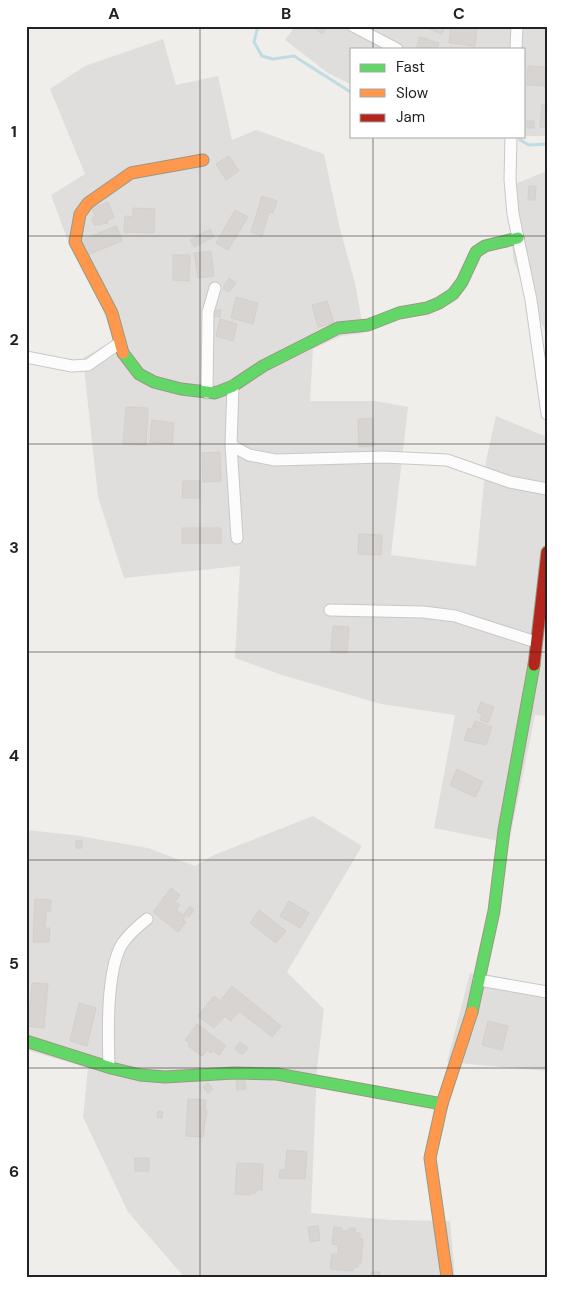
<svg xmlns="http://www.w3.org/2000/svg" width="573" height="1303" viewBox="0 0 573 1303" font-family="'DM Sans',sans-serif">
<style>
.residential{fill:#dfdedc}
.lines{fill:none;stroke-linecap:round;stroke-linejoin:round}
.stream{stroke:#bfdbe3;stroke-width:3}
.building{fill:#d7d4d2;stroke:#d3d0cc}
.street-casing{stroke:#c9c8c7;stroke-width:13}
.fast-casing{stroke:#999a82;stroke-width:13}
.slow-casing{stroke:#999a82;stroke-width:13}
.jam-casing{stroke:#999a82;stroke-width:13}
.street{stroke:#fdfcfc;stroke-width:11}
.fast{stroke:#63d668;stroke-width:11}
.slow{stroke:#ff974d;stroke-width:11}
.jam{stroke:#b3261e;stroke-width:11}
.grid{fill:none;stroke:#222;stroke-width:1;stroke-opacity:0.55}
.neatline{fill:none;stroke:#222;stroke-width:2}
.grid-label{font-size:16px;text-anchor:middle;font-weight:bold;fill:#222}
</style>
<rect width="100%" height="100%" fill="#f0eeeb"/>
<path class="residential" d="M295 26H547V136H524V49H352V85L328 73 285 40Z
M163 39 176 85 218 76 232 140 256 130 324 154 340 229 355 283 364 333 341 336 313 349 310 401H376L408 407 391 555 476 566 486 461 496 416 547 437V716L535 715 509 843 434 828 455 715 381 704 282 675 235 658 240 566 124 578 98 497 83 358 114 340 100 302 68 241 51 195 85 174 50 89 85 66Z
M547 171V335L514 262 505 188Z
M313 816 362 846 287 972 324 1009 317 1069 311 1213 391 1220 450 1221 455 1277H184L128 1212 83 1117 88 1068 26 1050V830L74 835 148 848 195 866 214 855Z
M470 973 547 987V1071L447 1062Z"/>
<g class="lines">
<path class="stream" d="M258 26 254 42 262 56 273 59 294 56 352 93
M520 140 529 145 547 144"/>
</g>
<path class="building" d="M312 26H328L322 34Z
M422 26H442L445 27 442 34Z
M451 26H477L475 46 449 43Z
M420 37 439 43 437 49H416Z
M528 66 547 67V86L527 85Z
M542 104 547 105V128L540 127Z
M527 121H534V128H527Z
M229 156 239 171 226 180 216 164Z
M529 186H536L535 200H528Z
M262 196 277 201 273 213 269 212 262 236 251 232Z
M108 202 114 218 107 220 108 223 94 225 92 218 95 217 92 208Z
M133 208 155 209 154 233 124 232 125 216 133 217Z
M235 210 248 217 228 250 216 243Z
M116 226 122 241 87 255 82 240Z
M210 229 214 237 194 247 190 240Z
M211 251 214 276 198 278 194 253Z
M173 255H190L189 281 173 280Z
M229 278 236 283 229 292 223 288Z
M236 297 258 303 253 324 231 318Z
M327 301 334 323 318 327 312 305Z
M214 310H221L220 317 213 316Z
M220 319 237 324 233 341 216 336Z
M126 407 148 408 146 445 123 444Z
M373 418 374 446 359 447 358 419Z
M152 420 174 423 172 444 150 442Z
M220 452 221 481 203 482 202 453Z
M183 481H200V498H182Z
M182 528H221V543H182Z
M359 534 382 535 381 555 358 554Z
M333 626 349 627 347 653 331 652Z
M481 702 494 707 488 723 480 720 482 714 477 712Z
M475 721 492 727 486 745 464 740 468 728 472 729Z
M457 769 483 782 475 797 450 785Z
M82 840V848H76V841Z
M171 888 180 895 175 902 180 905 176 910 183 915 190 906 194 910 189 917 186 915 183 920 186 922 178 932 153 912Z
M35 899 51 900V911H46L45 928H50L49 942H33Z
M289 901 309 913 300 928 280 916Z
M259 910 286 931 276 943 250 923Z
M32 983 48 984 44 1028 26 1026V1008H30Z
M232 986 281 1026 272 1037 239 1011 231 1021 225 1016 214 1028 198 1016 214 996 220 1001Z
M79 1003 96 1008 87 1046 70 1041Z
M488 1021 508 1026 502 1050 482 1045Z
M197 1024 226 1046 219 1055 213 1051 211 1053 207 1050 202 1056 188 1046 189 1043 185 1040Z
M240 1042 248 1048 242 1055 235 1049Z
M236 1081H245L246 1089 237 1090Z
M208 1083 213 1089 208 1093 203 1087Z
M188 1099 206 1100 205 1110H207L203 1137 186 1136Z
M158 1111 163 1112 162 1118 157 1117Z
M287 1150 307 1152 305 1179 279 1178 280 1170H285Z
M135 1158H149V1171H135Z
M237 1163 263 1164 262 1190H256V1193H251L250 1195 235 1194Z
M318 1226 320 1240 310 1242 308 1227Z
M334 1227 342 1228V1231H348L349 1228H355V1233H360V1238L363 1239 361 1263H358V1267H354L353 1271 330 1269 332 1254H338V1245L332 1244Z
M371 1272H380L379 1277H371Z"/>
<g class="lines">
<g class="street-casing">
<path id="street" d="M353 26 397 49
M516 49 517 26
M511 136 510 180 513 214 531 300 547 414
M26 357 72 366 88 365 118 344
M233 386 231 445 237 538
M207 393 208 312 215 288
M231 445 249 455 275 460 384 457 447 460 510 482 547 489
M330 610 423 612 455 616 536 642
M479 980 547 992
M109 1067C108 1035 106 971 122 944 129 934 138 926 147 919"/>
</g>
<g class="fast-casing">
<path id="fast" d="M123 353 139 374 154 382 181 389 215 393 233 386 263 366 338 328 368 325 399 313 427 308 439 303 453 294 462 282 476 252 485 246 518 238
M472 1012 494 911 504 830 534 665
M26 1041 111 1068 140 1075 165 1077 234 1073 277 1074 442 1104"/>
</g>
<g class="slow-casing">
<path id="slow" d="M123 353 112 313 75 242 80 214 88 203 131 173 203 160
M447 1277 430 1158 442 1104 472 1012"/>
</g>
<g class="jam-casing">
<path id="jam" d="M534 665 547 552"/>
</g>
<use href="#street" class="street"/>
<use href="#fast" class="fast"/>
<use href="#slow" class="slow"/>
<use href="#jam" class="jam"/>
</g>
<path class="grid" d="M200 26V1277M373 26V49M373 136V1277M26 236H547M26 444H547M26 652H547M26 860H547M26 1068H547"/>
<rect width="573" height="1303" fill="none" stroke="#ffffff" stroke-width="55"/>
<rect x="350" y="48" width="175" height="90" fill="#ffffff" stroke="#a7a7a7"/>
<rect x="360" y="64" width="25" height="8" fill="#63d668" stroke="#a7a7a7"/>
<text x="396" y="72" font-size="15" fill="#222222">Fast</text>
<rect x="360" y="89" width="25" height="8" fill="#ff974d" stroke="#a7a7a7"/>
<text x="396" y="98" font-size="15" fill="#222222">Slow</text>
<rect x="360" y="114" width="25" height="8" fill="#b3261e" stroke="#a7a7a7"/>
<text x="396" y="122" font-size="15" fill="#222222">Jam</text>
<rect x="28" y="28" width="518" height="1248" class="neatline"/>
<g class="grid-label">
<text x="114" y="19">A</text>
<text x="286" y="19">B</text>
<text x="459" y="19">C</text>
<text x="14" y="137">1</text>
<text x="14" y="345">2</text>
<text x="14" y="553">3</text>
<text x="14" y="761">4</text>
<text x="14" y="969">5</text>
<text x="14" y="1177">6</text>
</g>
</svg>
